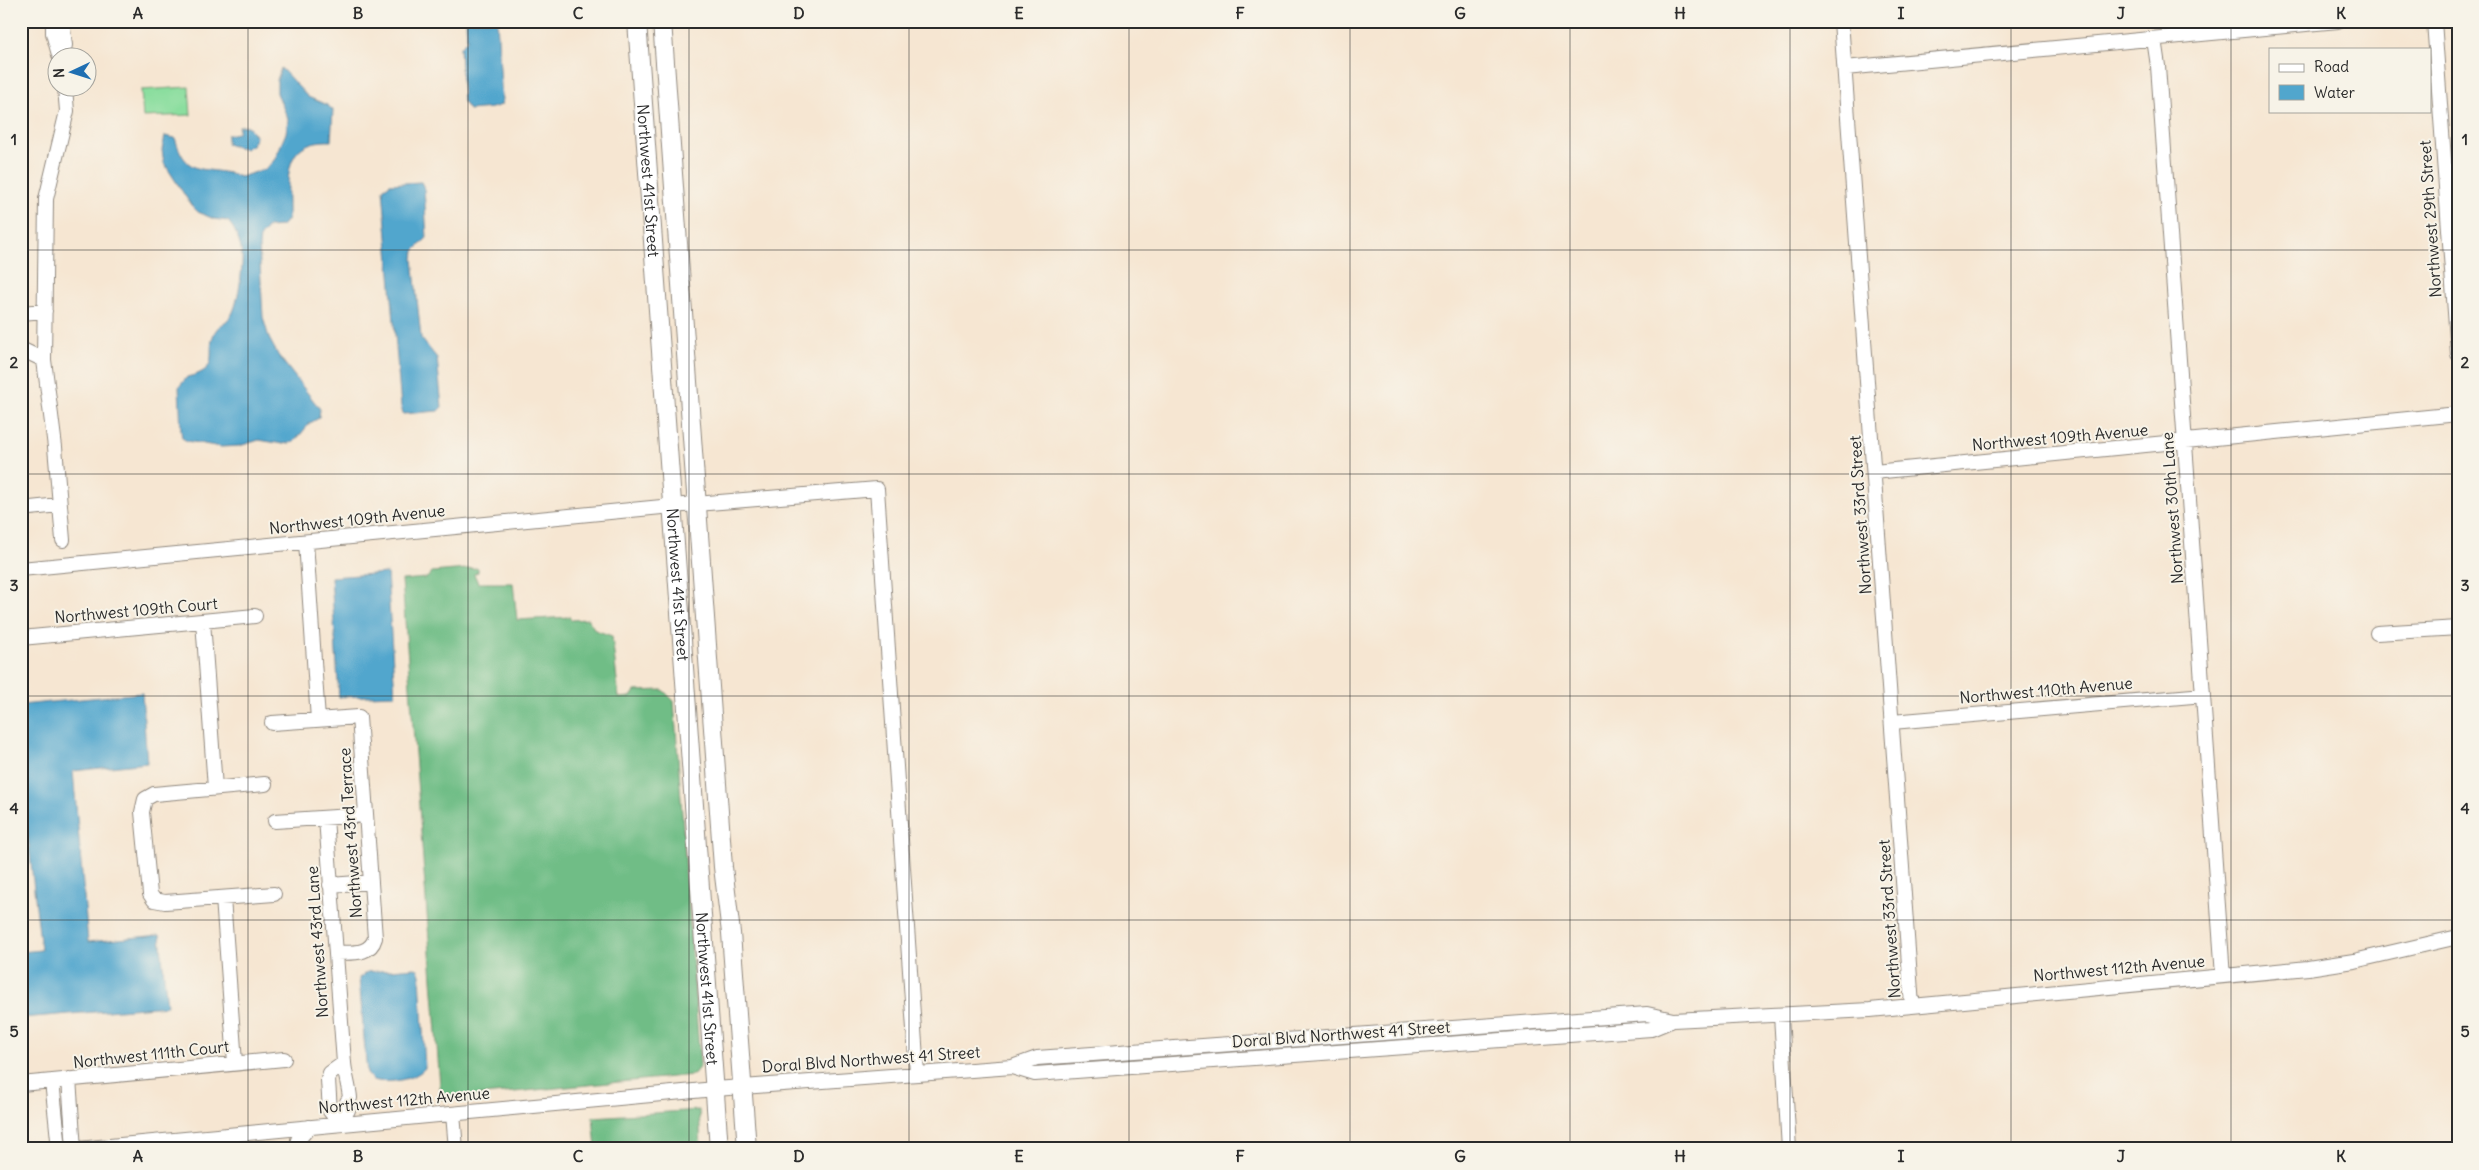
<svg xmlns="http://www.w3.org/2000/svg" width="2479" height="1170" viewBox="0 0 2479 1170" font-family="Delius,sans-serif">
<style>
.green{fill:#8bde9f;stroke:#5b8465}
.forest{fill:#70bd86;stroke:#4e7458}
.water{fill:#51a6cd;stroke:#3e687c}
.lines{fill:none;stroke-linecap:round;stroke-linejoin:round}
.minor-casing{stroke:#90887e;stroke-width:16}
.major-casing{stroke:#90887e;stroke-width:20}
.minor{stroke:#fff;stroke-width:14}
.major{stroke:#fff;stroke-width:18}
.grid{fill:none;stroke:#2b2b2b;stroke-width:1;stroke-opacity:0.55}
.labels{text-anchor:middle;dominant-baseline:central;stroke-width:4;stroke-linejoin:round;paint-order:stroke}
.street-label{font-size:16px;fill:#2b2b2b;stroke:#f7f3e8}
.neatline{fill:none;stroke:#2b2b2b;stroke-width:2}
.grid-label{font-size:16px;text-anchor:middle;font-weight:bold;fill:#2b2b2b}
</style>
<rect width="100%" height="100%" fill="#f7f3e8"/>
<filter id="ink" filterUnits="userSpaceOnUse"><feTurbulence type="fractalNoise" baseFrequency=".02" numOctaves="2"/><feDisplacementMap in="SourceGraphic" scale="10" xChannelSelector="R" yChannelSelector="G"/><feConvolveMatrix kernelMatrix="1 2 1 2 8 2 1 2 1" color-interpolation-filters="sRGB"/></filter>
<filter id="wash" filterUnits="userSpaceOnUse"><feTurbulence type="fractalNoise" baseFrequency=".0096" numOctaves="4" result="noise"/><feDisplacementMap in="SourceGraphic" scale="20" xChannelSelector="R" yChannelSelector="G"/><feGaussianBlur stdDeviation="1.12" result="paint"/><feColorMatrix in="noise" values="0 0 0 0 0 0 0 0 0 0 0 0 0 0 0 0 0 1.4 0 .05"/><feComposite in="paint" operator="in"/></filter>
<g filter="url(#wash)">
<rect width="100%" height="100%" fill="#f6e6d2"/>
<path class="green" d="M189 87 191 115 143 117 141 90Z"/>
<path class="forest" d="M478 568V572L474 574 478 583H513L517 620 570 617 571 620 588 619 595 630 612 636 619 698 631 697 635 691 663 690 674 701 700 1066 693 1075 441 1099 402 580 427 578 432 572Z
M699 1110 701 1149H596L593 1117Z"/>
<path class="water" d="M466 21H497L502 101 501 105 492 108 469 110 463 102 460 47 467 40Z
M281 68 308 97 327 105 333 110 331 141C279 139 289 184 288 219L282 226 268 227 260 236 259 246 263 317 269 338 278 355 320 409 319 418 310 423 294 442 283 444 259 440 239 446 221 447 187 441 182 438 181 431 179 387 187 377C225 369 203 351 216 330 219 325 227 322 230 317 238 308 243 268 242 256 241 244 236 230 228 221L214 219 198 212 191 205 164 163 162 150 165 136 175 138C188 182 207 163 240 177L266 169 275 159 286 133 288 119 277 93V80Z
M239 126H248L256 137 252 145 244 149 227 144V135L238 133Z
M421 182 424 188 427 238 414 251 413 259 421 338 437 358 442 407 438 411 403 414 401 407 383 189 390 184Z
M387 573 395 695 339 697 331 577Z
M142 693 147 763 73 771 88 942 160 935 167 1006 21 1018V952L41 950 21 776V705Z
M415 968 418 969 420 975 425 1068C415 1080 387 1084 373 1080L367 1074 359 978 367 972Z"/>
</g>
<g filter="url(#ink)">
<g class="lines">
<g class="minor-casing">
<path id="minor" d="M53 21V33L60 58
M1841 21 1912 1006
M2434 21 2458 354
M2154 39 2158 66 2223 976
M62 58 65 45 62 21
M1845 68 2338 21
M21 313 45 311
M21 349 44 360
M1874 472 2458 414
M21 509 59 505
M63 540 55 447 44 360 46 199 67 111 65 88
M306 542 318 720
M21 569 672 506 877 489 917 1073
M203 621 215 788
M2377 633 2458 628
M21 638 255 616
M1892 722 2204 695
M272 723 359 717 375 938C370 956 350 952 336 953
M265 784 154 794 145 799 142 812 150 894 154 900 165 902 274 894
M326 818 344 1063C345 1075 349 1086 350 1098L347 1102 348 1110 340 1124 330 1111 328 1080 330 1073 344 1063
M275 821 366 815
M330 885 371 882
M223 898 235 1063
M1781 1015 1789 1149
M1012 1067 1035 1074 1651 1029 1673 1020
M69 1079 74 1149
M52 1081 59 1149
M21 1084 284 1059
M453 1114 456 1149
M78 1149 715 1089 1012 1067 1037 1058 1647 1014 1673 1020 1870 1010 2308 968 2354 961 2458 937
M297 1149 298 1140 309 1127"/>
</g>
<g class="major-casing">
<g id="major">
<path id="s1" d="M637 21 719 1149"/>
<path d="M662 21 723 867 731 933 747 1149"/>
</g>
</g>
<use href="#minor" class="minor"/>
<use href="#major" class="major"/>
</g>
</g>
<path class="grid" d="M248 21V1149M468 21V1149M689 21V1149M909 21V1149M1129 21V1149M1350 21V1149M1570 21V1149M1790 21V1149M2011 21V1149M2231 21V1149M21 250H2458M21 474H2458M21 696H2458M21 920H2458"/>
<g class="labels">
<g class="street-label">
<text stroke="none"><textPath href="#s1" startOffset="160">Northwest 41st Street</textPath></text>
<text transform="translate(2430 219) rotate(-94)">Northwest 29th Street</text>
<text transform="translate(2060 437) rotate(-5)">Northwest 109th Avenue</text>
<text transform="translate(2172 508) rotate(-94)">Northwest 30th Lane</text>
<text transform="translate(1860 515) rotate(-94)">Northwest 33rd Street</text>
<text transform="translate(357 519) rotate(-6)">Northwest 109th Avenue</text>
<text stroke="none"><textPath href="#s1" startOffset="565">Northwest 41st Street</textPath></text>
<text transform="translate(136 610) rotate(-5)">Northwest 109th Court</text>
<text transform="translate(2046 690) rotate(-5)">Northwest 110th Avenue</text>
<text transform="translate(350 833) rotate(-94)">Northwest 43rd Terrace</text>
<text transform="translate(1889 919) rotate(-94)">Northwest 33rd Street</text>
<text transform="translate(317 942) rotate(-94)">Northwest 43rd Lane</text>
<text transform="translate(2119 968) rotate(-5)">Northwest 112th Avenue</text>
<text stroke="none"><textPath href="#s1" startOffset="970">Northwest 41st Street</textPath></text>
<text transform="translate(1341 1034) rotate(-4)">Doral Blvd Northwest 41 Street</text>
<text transform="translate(151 1054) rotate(-6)">Northwest 111th Court</text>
<text transform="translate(871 1059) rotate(-4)">Doral Blvd Northwest 41 Street</text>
<text transform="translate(404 1100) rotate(-5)">Northwest 112th Avenue</text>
</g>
</g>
<rect width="2479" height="1170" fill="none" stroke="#f7f3e8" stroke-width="55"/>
<rect x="2269" y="48" width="162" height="65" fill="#f7f3e8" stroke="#a5a39c"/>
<rect x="2279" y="64" width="25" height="8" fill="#ffffff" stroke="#a5a39c"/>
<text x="2314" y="72" font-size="15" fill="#2b2b2b">Road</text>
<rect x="2279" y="85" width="25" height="15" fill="#51a6cd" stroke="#a5a39c"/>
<text x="2314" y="98" font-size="15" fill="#2b2b2b">Water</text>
<g transform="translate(72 72) rotate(266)"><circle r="24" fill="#f7f3e8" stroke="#a5a39c"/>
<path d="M0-4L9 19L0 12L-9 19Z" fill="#1f6fb2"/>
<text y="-8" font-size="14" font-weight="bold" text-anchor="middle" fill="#2b2b2b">N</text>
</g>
<rect x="28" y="28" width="2424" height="1114" class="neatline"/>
<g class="grid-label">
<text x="138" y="19">A</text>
<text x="358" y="19">B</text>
<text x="578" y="19">C</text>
<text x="799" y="19">D</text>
<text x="1019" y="19">E</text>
<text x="1240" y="19">F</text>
<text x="1460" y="19">G</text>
<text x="1680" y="19">H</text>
<text x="1901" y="19">I</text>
<text x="2121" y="19">J</text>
<text x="2341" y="19">K</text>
<text x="14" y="145">1</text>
<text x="2465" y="145">1</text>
<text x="14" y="368">2</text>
<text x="2465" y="368">2</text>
<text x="14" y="591">3</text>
<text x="2465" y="591">3</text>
<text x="14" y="814">4</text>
<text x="2465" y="814">4</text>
<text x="14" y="1037">5</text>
<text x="2465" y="1037">5</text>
<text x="138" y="1162">A</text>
<text x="358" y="1162">B</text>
<text x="578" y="1162">C</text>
<text x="799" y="1162">D</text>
<text x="1019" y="1162">E</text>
<text x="1240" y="1162">F</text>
<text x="1460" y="1162">G</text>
<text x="1680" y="1162">H</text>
<text x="1901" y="1162">I</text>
<text x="2121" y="1162">J</text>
<text x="2341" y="1162">K</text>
</g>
</svg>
